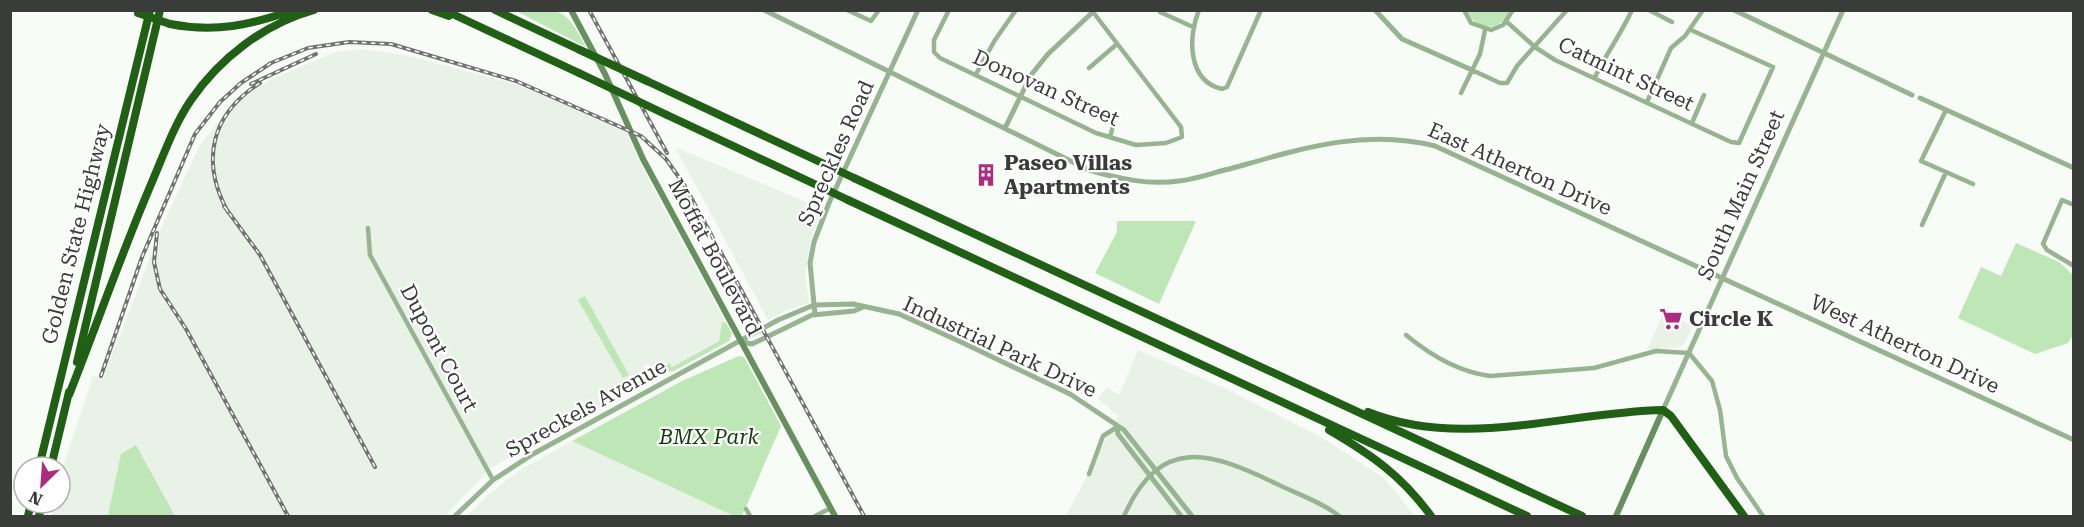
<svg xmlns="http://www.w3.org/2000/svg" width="2084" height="527" viewBox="0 0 2084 527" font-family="'Roboto Serif',serif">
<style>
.built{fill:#e8f2e6}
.green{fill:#bee6b7}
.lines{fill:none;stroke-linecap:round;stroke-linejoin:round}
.minor{stroke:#97b392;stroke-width:4.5}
.tertiary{stroke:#97b392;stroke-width:5}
.secondary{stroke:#678f5f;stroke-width:6}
.motorway{stroke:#225f16;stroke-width:8}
.rail-casing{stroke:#70736f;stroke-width:4}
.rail{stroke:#fff;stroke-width:1.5;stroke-dasharray:4.5;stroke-linecap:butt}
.motorway-bridge{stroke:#225f16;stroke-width:8}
.labels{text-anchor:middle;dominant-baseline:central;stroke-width:4.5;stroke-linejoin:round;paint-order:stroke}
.street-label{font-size:21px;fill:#3a3c3a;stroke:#fff}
.poi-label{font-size:21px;font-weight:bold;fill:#3a3c3a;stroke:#fff;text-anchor:start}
.park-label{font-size:21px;font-style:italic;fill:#113c08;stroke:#fff}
</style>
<rect width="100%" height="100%" fill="#f7fcf6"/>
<path class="built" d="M363 49 414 57 521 86 626 132 649 181 726 323 723 322 719 340 672 367 669 363 653 372 648 364 643 367 649 377 616 395 618 398 492 467 445 516H175L136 446 108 516H51L54 503H60V479L64 463 93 376 103 379 162 226 200 145 219 121 248 94 272 79 335 52Z
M675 147 823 209 812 234 805 274 809 303 790 309 768 320Z
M1664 312 1693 326 1685 343 1680 347 1647 350Z
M1138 350 1224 388 1321 437 1384 478 1415 516H1066L1118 416 1098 399 1107 387 1119 395Z
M572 441 734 516H467L488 495 517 472Z"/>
<path class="green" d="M516 11C561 10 564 5 586 47Z
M1466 11H1510C1499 33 1477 31 1466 11Z
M1117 221H1196L1159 304 1095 273 1117 232Z
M2016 243 2059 262 2073 275V335L2068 343 2035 354 1958 318 1981 267 2001 276Z
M585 296 629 375 623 378 578 300Z
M722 322 726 323 732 334 729 341 672 372 661 370 669 363 672 367 719 341Z
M739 356 744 357 781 426 742 516H734L572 441 684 380Z
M136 445 175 516H108L121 454Z"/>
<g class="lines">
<path class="minor" d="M847 10 871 21 879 10
M949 10 934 40V52L940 58 1096 133 1136 145 1166 143 1182 137 1181 127 1093 12
M1199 10C1188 36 1187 81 1222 89L1227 87 1261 10
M1464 10 1471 23 1491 30 1503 25 1513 10
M1649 10 1672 22
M1160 12 1193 27
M1507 22 1535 47 1555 60 1731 142 1739 143 1773 67 1691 30
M1089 68 1117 44
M1472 70 1500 83H1507L1517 66 1567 10
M976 74 995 40 1016 10
M1595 77C1606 54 1621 34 1632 10
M1461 93 1480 54 1485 30
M1647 102 1671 48 1685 36 1703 10
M1946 110 1921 161 1973 184
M1692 123 1704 95
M1110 137 1113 126
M2074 205 2062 200 2043 244 2047 250 2074 266
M1922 225 1946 172
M368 228 370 255 493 480
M1406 335C1429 354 1459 372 1490 376L1594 368 1656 351 1689 353 1712 381 1720 410 1726 456 1737 478 1763 516
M1089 474 1103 436 1117 427
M746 509 750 516
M815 516 831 508
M1124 516C1161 434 1210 452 1277 484 1297 494 1322 502 1339 516"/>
<path class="tertiary" d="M764 10 1089 170C1119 179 1148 185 1179 181 1197 179 1215 172 1233 168 1300 149 1364 128 1435 146L2074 440
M1375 10 1402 39 1472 70
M1734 10 1912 95
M1920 98 2074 168
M1005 128 1031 75 1048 54 1095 10
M815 314 810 263 814 242 829 203 918 10
M742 342 752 344 812 315 854 311 863 307
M1663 410 1843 10
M1117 427 1118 434 1181 516
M455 516 493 480 533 454 778 320 814 305 853 304 899 314 961 342 1070 394 1124 430 1192 516"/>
<path class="secondary" d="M571 10 605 74 643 159 835 516
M1616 516 1663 410"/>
<path class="motorway" d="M432 10 449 16
M444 10 579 73
M495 10 580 50
M170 24C215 33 251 25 293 10
M647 81 835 169
M667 115 823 188
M854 178 1582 516
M848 200 1527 516
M77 362 160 10
M69 395C97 324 122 252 152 182 164 154 174 125 191 100 220 58 264 24 314 10
M1368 412C1463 450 1565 412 1663 410L1671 416 1744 516
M1329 430C1372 455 1402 476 1431 516
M39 467 150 10
M51 467 69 392
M28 516 31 503
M39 516 42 503"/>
<g class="rail-casing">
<path id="rail" d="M589 10 667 153
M251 84 316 54
M681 179 864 516
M224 206 260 255 375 467
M228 212C200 161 211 114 260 83
M157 233 154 262 160 289 186 329 288 516
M101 376 142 257 195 134 220 102 241 83 271 63 308 48 349 42 391 44 516 81 641 136 666 159 685 186"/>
</g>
<use href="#rail" class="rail"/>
<path class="motorway-bridge" d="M138 13 170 24
M580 50 647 81
M579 73 667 115
M835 169 854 178
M823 188 848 200"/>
</g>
<defs>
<g id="building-bare" transform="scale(1.8)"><path d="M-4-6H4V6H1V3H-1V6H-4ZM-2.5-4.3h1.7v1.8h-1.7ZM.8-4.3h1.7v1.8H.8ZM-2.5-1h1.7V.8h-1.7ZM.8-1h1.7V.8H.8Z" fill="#ab2d7d" stroke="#fff" stroke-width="2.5" paint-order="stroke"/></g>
<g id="supermarket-bare" transform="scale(1.8)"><path d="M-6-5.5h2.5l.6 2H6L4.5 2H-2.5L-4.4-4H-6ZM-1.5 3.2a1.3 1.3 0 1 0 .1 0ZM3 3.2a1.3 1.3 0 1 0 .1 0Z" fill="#ab2d7d" stroke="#fff" stroke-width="2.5" paint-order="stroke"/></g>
</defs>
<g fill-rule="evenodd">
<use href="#building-bare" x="986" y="175"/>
<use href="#supermarket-bare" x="1671" y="319"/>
</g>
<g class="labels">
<g class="street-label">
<text transform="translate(1626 74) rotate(25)">Catmint Street</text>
<text transform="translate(1046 88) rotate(24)">Donovan Street</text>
<text transform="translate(836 153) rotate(-66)">Spreckles Road</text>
<text transform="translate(1520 169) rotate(24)">East Atherton Drive</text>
<text transform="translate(1741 195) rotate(-66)">South Main Street</text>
<text transform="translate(76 234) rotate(-76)">Golden State Highway</text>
<text transform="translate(715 257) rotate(62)">Moffat Boulevard</text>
<text transform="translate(1905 344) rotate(25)">West Atherton Drive</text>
<text transform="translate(1000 347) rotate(25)">Industrial Park Drive</text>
<text transform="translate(439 348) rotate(62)">Dupont Court</text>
<text transform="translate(586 408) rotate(-29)">Spreckels Avenue</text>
</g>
<g class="poi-label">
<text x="1004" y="163">Paseo Villas<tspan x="1004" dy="24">Apartments</tspan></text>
<text x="1689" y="319">Circle K</text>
</g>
<g class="park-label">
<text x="709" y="437">BMX Park</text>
</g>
</g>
<rect width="2084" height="527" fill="none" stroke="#3a3c3a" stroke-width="24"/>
<g transform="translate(42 485) rotate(205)"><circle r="28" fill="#ffffff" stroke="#b0b1b0" stroke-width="1.5"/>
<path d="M0-4.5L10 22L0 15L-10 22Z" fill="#ab2d7d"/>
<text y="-9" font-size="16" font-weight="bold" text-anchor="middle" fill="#3a3c3a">N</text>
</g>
</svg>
